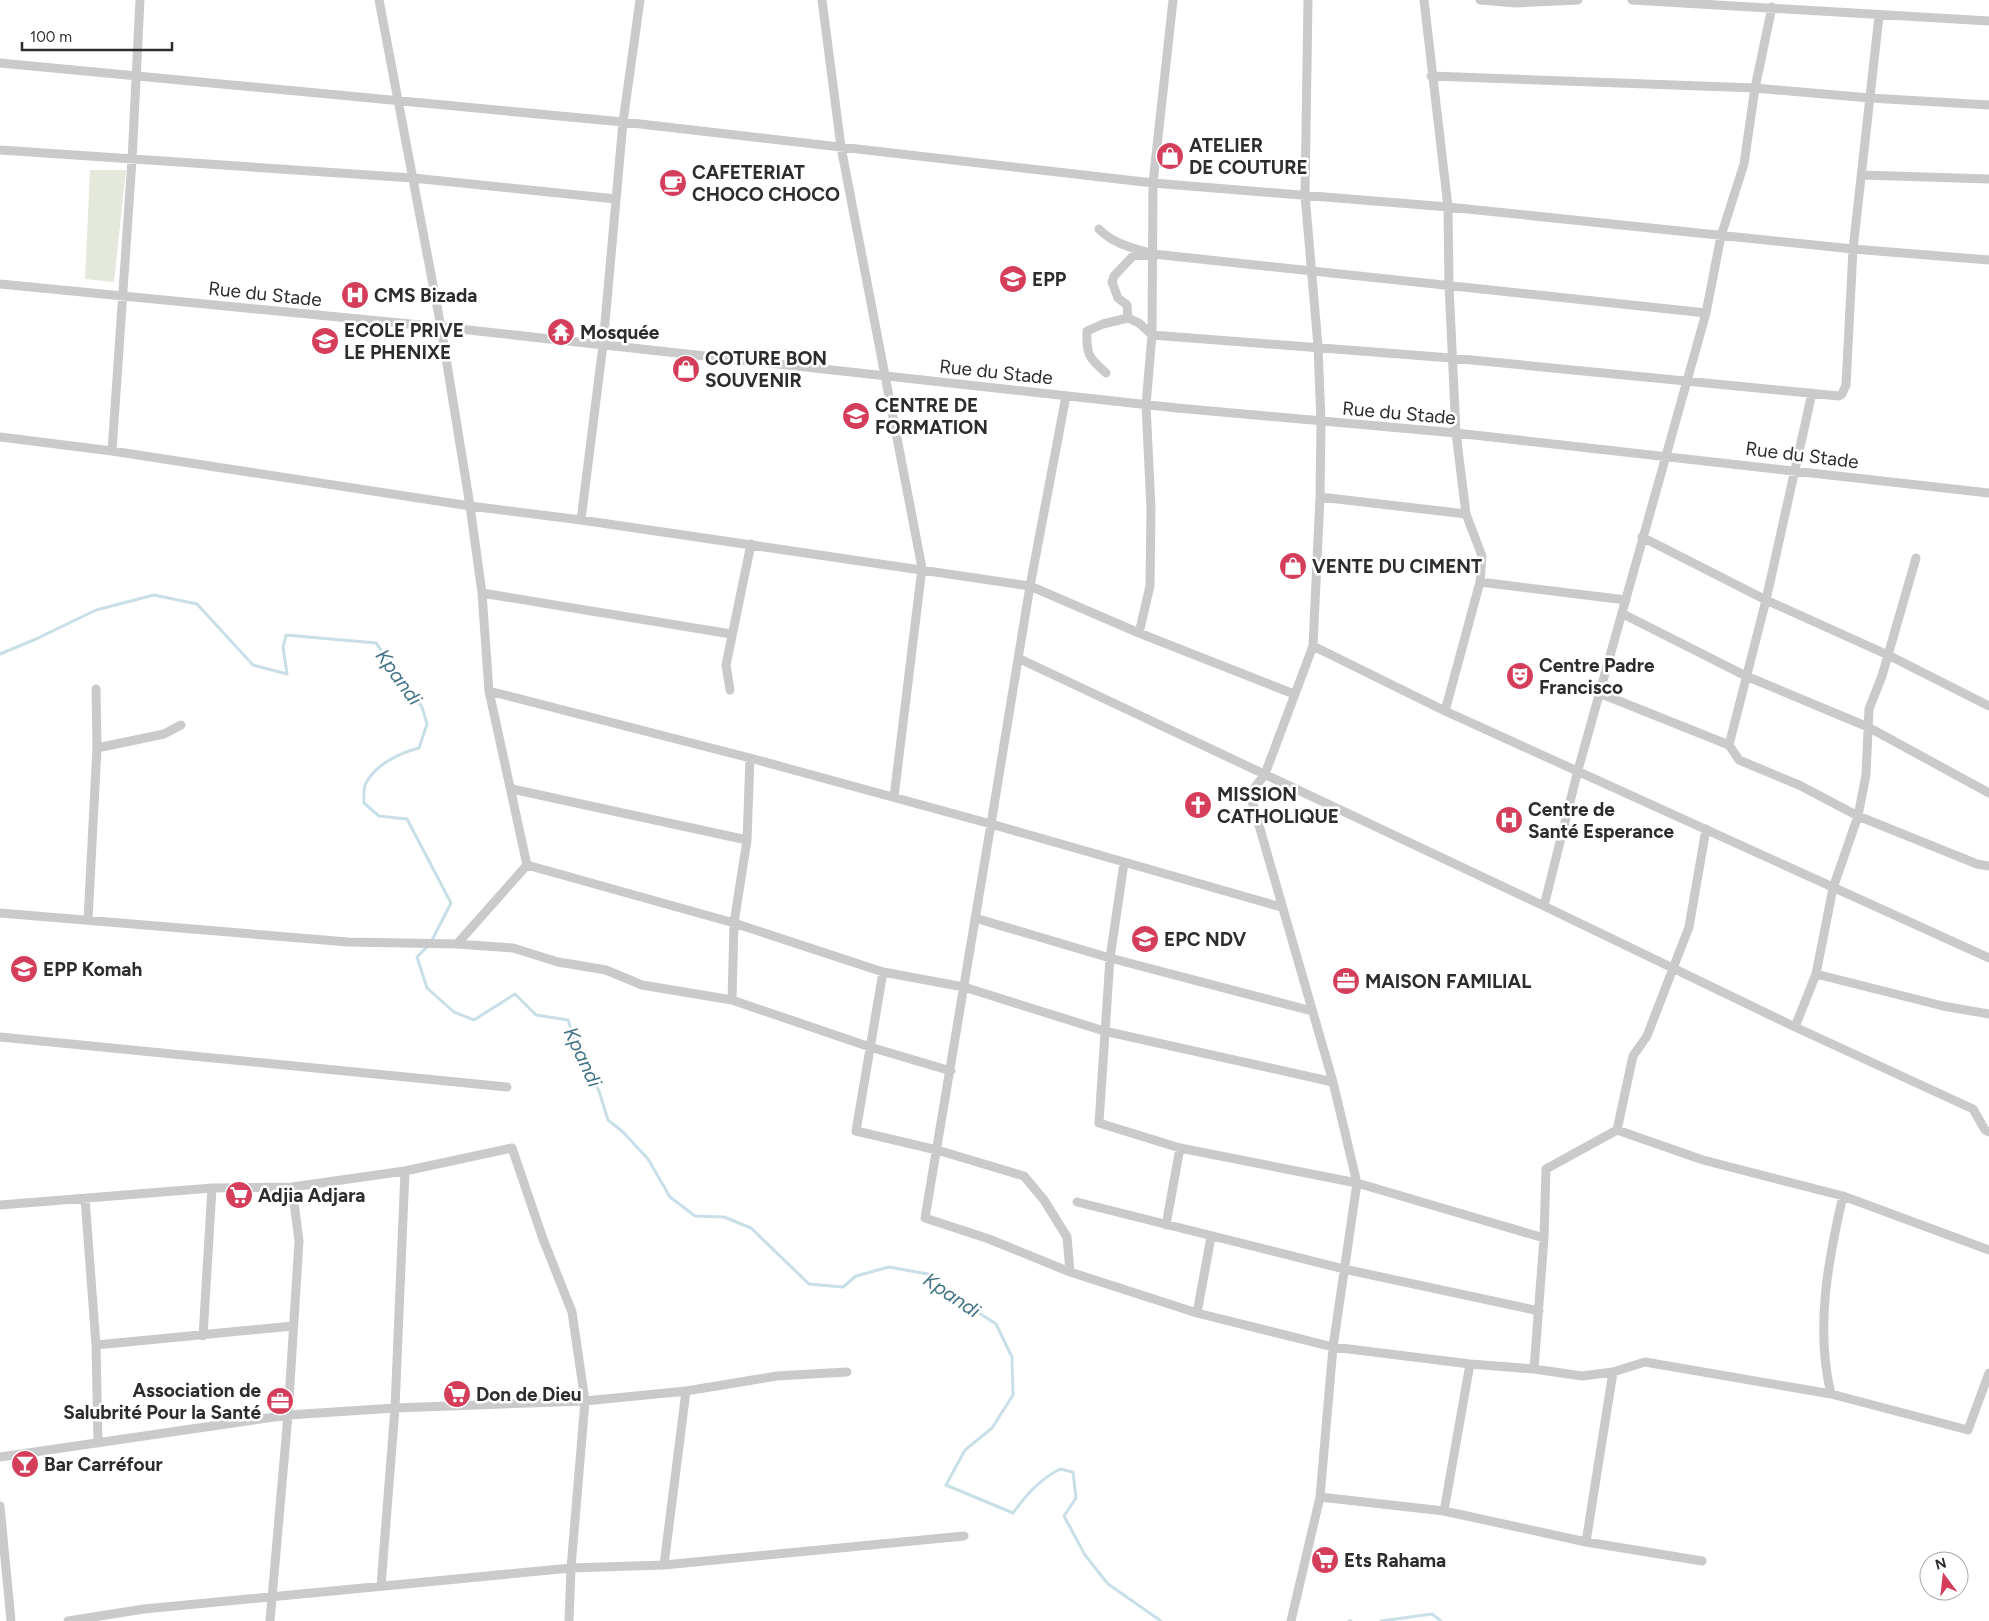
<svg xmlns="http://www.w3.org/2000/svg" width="1989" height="1621" viewBox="0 0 1989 1621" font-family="Figtree,sans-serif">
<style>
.green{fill:#e4e9db}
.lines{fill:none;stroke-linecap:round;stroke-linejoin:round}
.stream{stroke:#c9dfe7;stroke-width:3}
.minor{stroke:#cacaca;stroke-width:9}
.labels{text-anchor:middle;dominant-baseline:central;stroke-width:5;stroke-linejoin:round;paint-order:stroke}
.poi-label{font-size:19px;font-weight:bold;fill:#2d2d2d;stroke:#fff;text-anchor:start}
.street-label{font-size:19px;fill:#2d2d2d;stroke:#fff}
.water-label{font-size:20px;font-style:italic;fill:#437487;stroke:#fff}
</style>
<rect width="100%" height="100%" fill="#fff"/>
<path class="green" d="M90 170H126L114 282 85 279Z"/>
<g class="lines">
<path class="stream" d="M0 654 36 639 96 610 154 595 197 604 253 665 287 674 283 647 286 635 376 643 422 707 427 724 419 748C400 753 376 764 366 783 363 788 364 797 364 803L379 816 407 819 451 903 430 944 417 957 427 988 454 1012 474 1020 515 994 536 1015 568 1020 580 1056 599 1091 608 1120 623 1132 648 1159 670 1197 695 1216 724 1217 751 1228 809 1284 843 1287 856 1276 889 1267 928 1274 962 1302 996 1324 1012 1357 1013 1395 992 1428 965 1450 946 1485 1013 1513C1027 1494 1039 1480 1060 1469L1073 1472 1076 1498 1064 1516 1085 1555 1108 1584 1161 1621
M1349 1621H1351
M1381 1621 1432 1614 1441 1621"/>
<path class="minor" d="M140 0 132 160 112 451 470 506 581 520 1030 586 1139 633 1294 694
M379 0 441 327 470 506 482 593 489 691 527 865
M822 0 841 147 922 568 894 797
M1308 0 1305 195 1318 346 1321 422 1320 497 1313 646 1265 774 1250 794 1333 1082 1357 1183 1544 1238
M1424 0 1448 207 1449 286 1456 433 1466 514 1482 556 1480 582 1445 711
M1480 0 1516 3 1578 0
M1632 0 1989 21
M0 63 623 122 1153 183 1448 207 1853 249 1989 260
M1431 76 1755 88 1870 98 1989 105
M0 150 413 178 616 199
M1862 175 1989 179
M1099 229C1113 244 1133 248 1153 254L1706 313
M1153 254 1133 256 1114 276 1112 282 1118 298 1127 305 1128 318 1139 323 1152 335 1451 358 1839 396 1842 394 1846 385 1853 249 1879 16
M0 284 441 327 1177 408 1456 433 1989 493
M1106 373C1089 358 1086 355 1087 331L1103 324 1128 318
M0 437 112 451
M1320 497 1466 514
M581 520 603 345 623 122 640 0
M1642 537 1766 600 1888 655 1989 706
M1916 558 1882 676 1869 709 1866 775 1858 816 1833 888 1816 974 1795 1027 1973 1109 1985 1130 1989 1132
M1480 582 1626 600
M482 593 731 634
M1623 614 1746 676 1868 727 1989 793
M1139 633 1150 586 1151 509 1146 405 1152 335 1153 183 1173 0
M1313 646 1445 711 1989 958
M1020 659 1544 906 1795 1027
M730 690 726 665 751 544
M489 691 750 758 991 824 1030 586 1066 396
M1599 693 1729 745 1739 760 1799 785 1858 816 1977 864 1989 866
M1729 745 1766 600 1812 393
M97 748 164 734 181 725
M512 789 747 840
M1124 863 1110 958 1099 1123 1180 1148 1357 1183 1333 1347 1320 1497 1291 1621
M527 865 734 923 883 972 964 987 1104 1031 1333 1082
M1544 906 1578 770 1706 313 1721 236 1744 164 1755 88 1772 7
M1281 907 991 824 925 1218 989 1239 1070 1272 1197 1313 1333 1347 1470 1364 1534 1369 1544 1238 1546 1169 1617 1130 1633 1056 1647 1036 1689 927 1706 829
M0 913 348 942 457 944 527 865
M975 918 1110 958 1312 1011
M88 920 97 748 96 689
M457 944 513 948 558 962 606 970 642 985 732 1000 870 1047 951 1071
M883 972 856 1131 937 1150 1024 1176 1044 1200 1067 1237 1070 1272
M1816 974 1943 1006 1989 1014
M732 1000 734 923 747 840 750 758
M0 1037 507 1087
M1617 1130 1703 1160 1843 1196 1989 1250
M85 1198 96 1345 98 1443
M1077 1202 1344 1269 1539 1311
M0 1205 212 1188 292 1187 405 1171 512 1148 543 1239 572 1312 585 1401 571 1568 569 1621
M1166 1225 1180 1148
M1197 1313 1211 1237
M203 1336 212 1188
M96 1345 293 1326
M1534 1369 1582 1376 1613 1372 1645 1362 1831 1394 1968 1430 1989 1373
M1831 1394C1815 1329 1828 1260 1843 1196
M0 1457 288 1415 395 1408 585 1401 686 1391 777 1376 847 1372
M1320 1497 1444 1511 1586 1542 1702 1561
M0 1506 11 1621
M1444 1511 1470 1364
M1586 1542 1613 1372
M664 1565 686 1391
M381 1586 395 1408 405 1171
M68 1621 144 1609 571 1568 664 1565 964 1536
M270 1621 288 1415 299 1241 292 1187"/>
</g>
<defs>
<g id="shop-disc" transform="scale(1.4375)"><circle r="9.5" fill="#d43e5b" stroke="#fff"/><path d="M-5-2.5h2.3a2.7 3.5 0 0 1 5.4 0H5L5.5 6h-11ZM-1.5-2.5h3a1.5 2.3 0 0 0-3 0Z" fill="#fff"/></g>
<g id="cafe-disc" transform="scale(1.4375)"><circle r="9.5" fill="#d43e5b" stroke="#fff"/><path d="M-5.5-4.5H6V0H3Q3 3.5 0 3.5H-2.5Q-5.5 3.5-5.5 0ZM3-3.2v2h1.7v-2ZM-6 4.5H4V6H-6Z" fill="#fff"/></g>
<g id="school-disc" transform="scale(1.4375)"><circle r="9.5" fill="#d43e5b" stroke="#fff"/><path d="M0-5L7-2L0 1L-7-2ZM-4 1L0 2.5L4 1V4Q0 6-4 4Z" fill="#fff"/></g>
<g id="hospital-disc" transform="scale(1.4375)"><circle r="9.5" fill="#d43e5b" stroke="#fff"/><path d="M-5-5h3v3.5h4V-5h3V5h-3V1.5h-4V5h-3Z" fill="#fff"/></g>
<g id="temple-disc" transform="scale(1.4375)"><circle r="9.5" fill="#d43e5b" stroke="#fff"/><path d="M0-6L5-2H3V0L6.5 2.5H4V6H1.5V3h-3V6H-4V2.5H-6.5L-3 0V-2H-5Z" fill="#fff"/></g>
<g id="university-disc" transform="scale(1.4375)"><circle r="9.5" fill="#d43e5b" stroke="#fff"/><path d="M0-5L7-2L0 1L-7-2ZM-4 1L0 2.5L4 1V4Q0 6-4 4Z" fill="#fff"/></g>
<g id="theatre-disc" transform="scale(1.4375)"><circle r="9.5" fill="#d43e5b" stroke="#fff"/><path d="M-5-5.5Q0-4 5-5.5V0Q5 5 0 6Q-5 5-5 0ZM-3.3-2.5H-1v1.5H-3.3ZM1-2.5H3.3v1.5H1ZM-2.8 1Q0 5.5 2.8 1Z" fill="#fff"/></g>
<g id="church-disc" transform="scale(1.4375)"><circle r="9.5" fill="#d43e5b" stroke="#fff"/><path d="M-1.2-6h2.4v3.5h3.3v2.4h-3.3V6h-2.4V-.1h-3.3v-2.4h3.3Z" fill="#fff"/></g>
<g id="office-disc" transform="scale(1.4375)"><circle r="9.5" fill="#d43e5b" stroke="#fff"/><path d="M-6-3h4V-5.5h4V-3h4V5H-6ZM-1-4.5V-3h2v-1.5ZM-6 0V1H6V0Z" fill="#fff"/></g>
<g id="supermarket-disc" transform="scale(1.4375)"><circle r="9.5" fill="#d43e5b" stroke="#fff"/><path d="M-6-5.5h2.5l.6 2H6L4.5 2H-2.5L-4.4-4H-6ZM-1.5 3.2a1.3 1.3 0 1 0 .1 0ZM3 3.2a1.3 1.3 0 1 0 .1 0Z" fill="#fff"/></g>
<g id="bar-disc" transform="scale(1.4375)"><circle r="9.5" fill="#d43e5b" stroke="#fff"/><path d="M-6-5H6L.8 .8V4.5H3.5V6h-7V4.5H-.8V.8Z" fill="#fff"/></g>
</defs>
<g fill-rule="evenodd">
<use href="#shop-disc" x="1170" y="156"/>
<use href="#cafe-disc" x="673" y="183"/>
<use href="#school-disc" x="1013" y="279"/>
<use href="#hospital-disc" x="355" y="295"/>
<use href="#temple-disc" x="561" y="332"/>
<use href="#school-disc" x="325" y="341"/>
<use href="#shop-disc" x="686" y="369"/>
<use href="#university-disc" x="856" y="416"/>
<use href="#shop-disc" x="1293" y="566"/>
<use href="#theatre-disc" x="1520" y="676"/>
<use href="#church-disc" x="1198" y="805"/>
<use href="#hospital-disc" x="1509" y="820"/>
<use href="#school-disc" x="1145" y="939"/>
<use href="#school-disc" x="24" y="969"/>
<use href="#office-disc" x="1346" y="981"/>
<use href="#supermarket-disc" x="239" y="1195"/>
<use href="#supermarket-disc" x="457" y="1394"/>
<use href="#office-disc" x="280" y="1401"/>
<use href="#bar-disc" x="25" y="1464"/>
<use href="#supermarket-disc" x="1325" y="1560"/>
</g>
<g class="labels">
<g class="poi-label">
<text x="1189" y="145">ATELIER<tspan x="1189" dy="22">DE COUTURE</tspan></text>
<text x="692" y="172">CAFETERIAT<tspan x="692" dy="22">CHOCO CHOCO</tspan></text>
<text x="1032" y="279">EPP</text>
<text x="374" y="295">CMS Bizada</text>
<text x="344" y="330">ECOLE PRIVE<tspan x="344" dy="22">LE PHENIXE</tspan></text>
<text x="580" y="332">Mosquée</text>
<text x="705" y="358">COTURE BON<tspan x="705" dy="22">SOUVENIR</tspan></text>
<text x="875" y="405">CENTRE DE<tspan x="875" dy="22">FORMATION</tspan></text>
<text x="1312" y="566">VENTE DU CIMENT</text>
<text x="1539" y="665">Centre Padre<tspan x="1539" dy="22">Francisco</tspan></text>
<text x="1217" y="794">MISSION<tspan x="1217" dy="22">CATHOLIQUE</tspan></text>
<text x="1528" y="809">Centre de<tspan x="1528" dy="22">Santé Esperance</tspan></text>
<text x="1164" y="939">EPC NDV</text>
<text x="43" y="969">EPP Komah</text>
<text x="1365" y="981">MAISON FAMILIAL</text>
<text x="258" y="1195">Adjia Adjara</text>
<text x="261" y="1390" text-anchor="end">Association de<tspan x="261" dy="22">Salubrité Pour la Santé</tspan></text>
<text x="476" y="1394">Don de Dieu</text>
<text x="44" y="1464">Bar Carréfour</text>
<text x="1344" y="1560">Ets Rahama</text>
</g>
<g class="street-label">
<text transform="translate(265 294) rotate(6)">Rue du Stade</text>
<text transform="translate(996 372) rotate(6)">Rue du Stade</text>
<text transform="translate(1399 413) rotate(5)">Rue du Stade</text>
<text transform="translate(1802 455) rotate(7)">Rue du Stade</text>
</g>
<g class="water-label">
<text transform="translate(399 677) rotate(54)">Kpandi</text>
<text transform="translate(583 1057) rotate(65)">Kpandi</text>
<text transform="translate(952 1295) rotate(34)">Kpandi</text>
</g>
</g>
<g transform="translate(1944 1576) rotate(345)"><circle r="24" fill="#ffffff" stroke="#ababab"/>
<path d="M0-4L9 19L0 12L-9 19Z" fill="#d43e5b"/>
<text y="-8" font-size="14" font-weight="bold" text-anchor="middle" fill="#2d2d2d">N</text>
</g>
<path d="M22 42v8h150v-8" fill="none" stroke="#2d2d2d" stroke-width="2.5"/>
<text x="30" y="42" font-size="15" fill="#2d2d2d" stroke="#ffffff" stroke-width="4" paint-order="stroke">100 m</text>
</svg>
